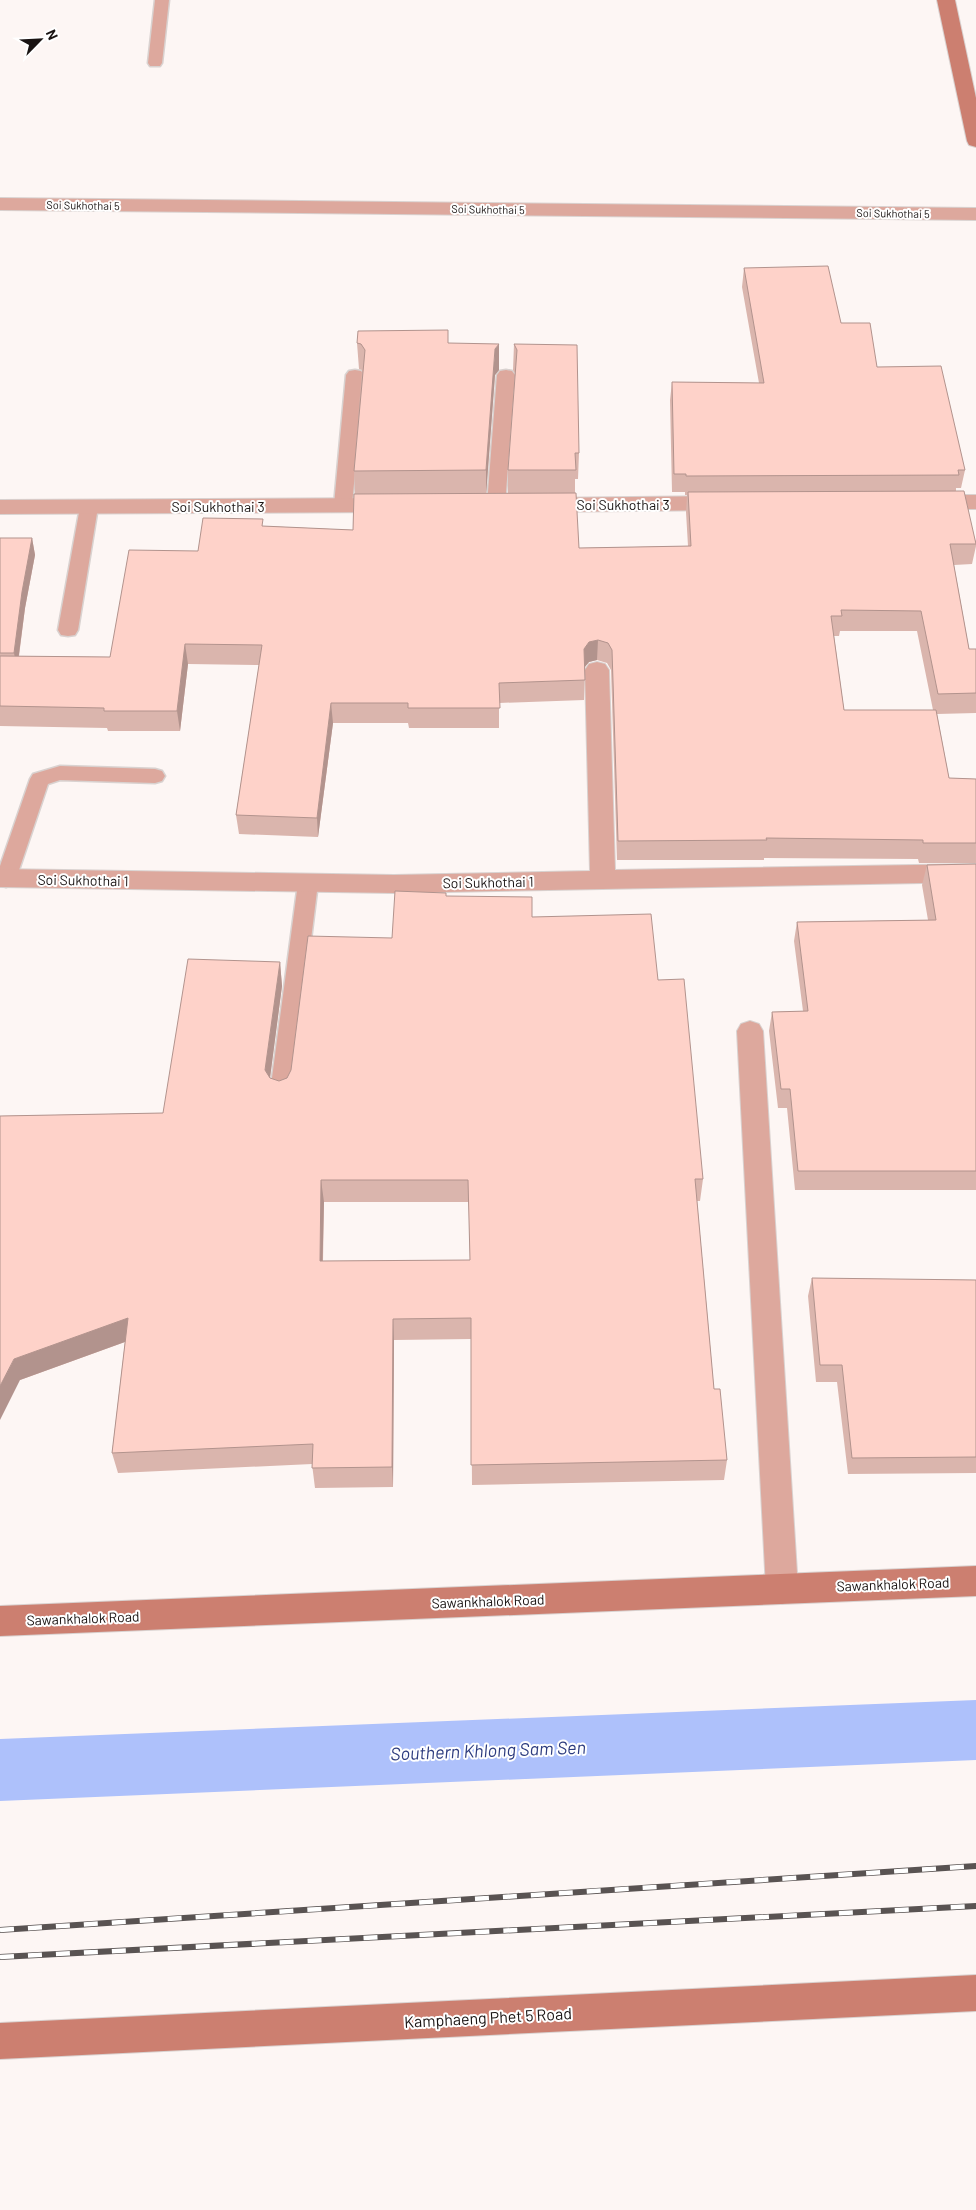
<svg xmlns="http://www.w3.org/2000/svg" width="976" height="2210" viewBox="0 0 976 2210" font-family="Barlow,sans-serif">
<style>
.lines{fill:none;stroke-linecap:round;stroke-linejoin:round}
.canal{fill:#aec1fb;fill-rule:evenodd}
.lane-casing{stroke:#d9d2d0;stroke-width:3}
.street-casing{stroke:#d9d2d0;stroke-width:2}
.secondary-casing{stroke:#d9d2d0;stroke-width:2}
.lane{fill:#dda89d;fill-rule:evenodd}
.street{fill:#dda89d;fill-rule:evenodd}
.secondary{fill:#cc7f70;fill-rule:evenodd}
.rail-casing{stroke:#595352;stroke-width:6}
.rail{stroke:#fff;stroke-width:4.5;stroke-dasharray:14;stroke-linecap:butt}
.wall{fill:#dab5ad;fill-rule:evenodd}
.shaded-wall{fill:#b2938d}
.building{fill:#fed2c9;stroke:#b2938d;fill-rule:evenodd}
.labels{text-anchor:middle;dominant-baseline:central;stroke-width:4;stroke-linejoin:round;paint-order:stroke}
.far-street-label{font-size:11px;fill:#191312;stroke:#fff}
.street-label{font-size:14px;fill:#191312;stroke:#fff}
.near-street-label{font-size:16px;fill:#191312;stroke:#fff}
.near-water-label{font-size:18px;font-style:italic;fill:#2d3c7f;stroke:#fff}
</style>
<rect width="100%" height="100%" fill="#fdf6f4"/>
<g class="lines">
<path class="canal" d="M976 1700V1760L0 1801V1739Z"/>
<g class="lane-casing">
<path id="lane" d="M155 0H169L162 63 160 66H150L148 63Z
M355 370 361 371 364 375 352 505 349 509 343 511 337 509 334 505 346 375 349 371Z
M506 370 512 371 515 375 505 505 502 509 496 511 490 509 487 505 497 375 500 371Z
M89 501 95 503 98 507 78 630 75 635 68 636 61 635 58 630 80 507 83 503Z
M60 766 155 769 162 771 165 776 162 781 155 783 60 780 48 784 16 879 13 884 6 887 0 885V866L30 779 33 774Z
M308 875 315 878 318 883 292 1093 289 1099 281 1102 273 1099 270 1093 298 883 301 878Z"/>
</g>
<g class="street-casing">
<path id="street" d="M0 198 976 208V220L0 210Z
M930 495H976V509H930L922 507 919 502 922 497Z
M725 496 733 498 736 503 733 508 725 510 540 512 532 510 529 505 532 500 540 498Z
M392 498 400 500 403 505 400 510 392 512 0 514V500Z
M597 662 605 664 609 670 615 870 976 864V882L394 893 0 887V869L394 875 590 871 585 670 589 664Z
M750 1021 759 1024 763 1031 798 1589 793 1599 782 1604 771 1599 766 1589 737 1031 741 1024Z"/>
</g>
<g class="secondary-casing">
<path id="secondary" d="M937 0H955L976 98V147L969 145 967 141Z
M976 1566V1596L0 1636V1606Z
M976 1975V2011L0 2059V2023Z"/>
</g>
<use href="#lane" class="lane"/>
<use href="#street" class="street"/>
<use href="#secondary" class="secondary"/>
<g class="rail-casing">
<path id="rail" d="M0 1930 976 1866
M0 1957 976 1906"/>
</g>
<use href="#rail" class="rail"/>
</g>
<path class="wall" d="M744 268 841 323 877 367 965 470 961 488H956V491L976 542V546L972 564 954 565 969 649H976V713L937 714 949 778 976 779V863H919L918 859 764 858V860H617L611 670 607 663 597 660 589 662 585 667 584 700 499 703V728H409L408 723H333L318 837 239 834 236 815 259 665 188 664 180 731H108L107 728 0 726V538H32L35 555 25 608 19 656 110 657 198 551 263 526 353 530 355 494 354 471 362 370 359 369 357 343H448L499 370 495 375 486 493H508V470L515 373 513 370 514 344 579 453 578 479H575V493L579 548 688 546 686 512 687 495H685V492H672L670 400 672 382 759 383 742 287ZM840 631H917L933 710H844L834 636H839Z
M976 864V1190H795L787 1108H778L769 1031 772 1012 803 1011 794 941 797 922 928 920 922 885 927 865Z
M446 896 532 917 658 980 703 1179 700 1201H697L714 1389 727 1460 724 1480 472 1485 471 1339 394 1340 393 1487 315 1488 312 1464 118 1473 112 1453 125 1342 20 1380 0 1116 163 1113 280 962 282 986 270 1078 279 1081 287 1078 392 938ZM324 1202H469L470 1260 323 1261Z
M812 1278 976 1280V1473L848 1474 837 1382H816L808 1296Z"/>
<path class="shaded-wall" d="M499 344V370L495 375 486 496V470L495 349Z
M32 538 35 555 25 608 17 669 14 653 22 592Z
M598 640 597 660 589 662 583 669 584 649 589 642Z
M185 644 188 664 180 731 177 711Z
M331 703 333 723 318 837 317 818Z
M280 962 282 986 268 1093 265 1070Z
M321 1180 324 1202 322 1283 320 1261Z
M128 1318 133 1339 20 1380 0 1420V1386L14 1359Z
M393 1319 394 1340 393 1487 392 1467Z"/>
<path class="building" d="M828 266 841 323H870L877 367 941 366 965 470H958L959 475 686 476V474H674L672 382 764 383 744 268Z
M448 330V343L499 344 495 349 486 470 354 471 365 350 361 344 357 343 358 331Z
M514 344 577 345 579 453H575L576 470H508L517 350Z
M964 491 976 544H950L969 649H976V693L938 694 921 611 841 610 842 616H831L844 710H936L949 778 976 779V843H923V840L766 838 767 840 618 841 612 650 608 643 598 640 589 642 584 649 585 680 499 683 500 708H408V703H331L317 818 236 815 262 645 185 644 177 711H104V708L0 706V656L110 657 129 550 198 551 203 518 263 519 262 526 353 530 354 494 576 493 579 548 691 546 688 492Z
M0 538H32L22 592 14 653H0Z
M976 864V1171H798L790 1089H781L772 1012 808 1011 797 922 936 920 927 865Z
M395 891 446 893V896L532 897V917L651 914 658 980 684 979 703 1179H695L714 1389H720L727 1460 471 1465V1318L393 1319 392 1467 312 1468 313 1444 112 1453 128 1318 14 1359 0 1386V1116L163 1113 188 959 280 962 265 1070 270 1078 279 1081 287 1078 291 1070 308 936 392 938ZM321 1180H468L470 1260 320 1261Z
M812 1278 976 1280V1457L852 1458 842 1365H820Z"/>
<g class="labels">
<g class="far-street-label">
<text transform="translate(83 205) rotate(1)">Soi Sukhothai 5</text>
<text transform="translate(488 209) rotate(1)">Soi Sukhothai 5</text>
<text transform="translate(893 213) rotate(1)">Soi Sukhothai 5</text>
</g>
<g class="street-label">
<text x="623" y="504">Soi Sukhothai 3</text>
<text x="218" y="506">Soi Sukhothai 3</text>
<text transform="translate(83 880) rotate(1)">Soi Sukhothai 1</text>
<text transform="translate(488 882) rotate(-1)">Soi Sukhothai 1</text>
<text transform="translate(893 1584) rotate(-2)">Sawankhalok Road</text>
<text transform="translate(488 1601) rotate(-2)">Sawankhalok Road</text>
<text transform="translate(83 1618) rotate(-2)">Sawankhalok Road</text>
</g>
<g class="near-street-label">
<text transform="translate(488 2017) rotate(-3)">Kamphaeng Phet 5 Road</text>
</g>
<g class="near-water-label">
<text transform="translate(488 1750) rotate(-2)">Southern Khlong Sam Sen</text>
</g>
</g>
<g transform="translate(40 40) rotate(66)" stroke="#ffffff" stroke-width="4" paint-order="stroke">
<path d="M0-4L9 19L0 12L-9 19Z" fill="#191312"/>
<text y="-8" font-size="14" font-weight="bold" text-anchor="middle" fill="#191312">N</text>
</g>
</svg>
